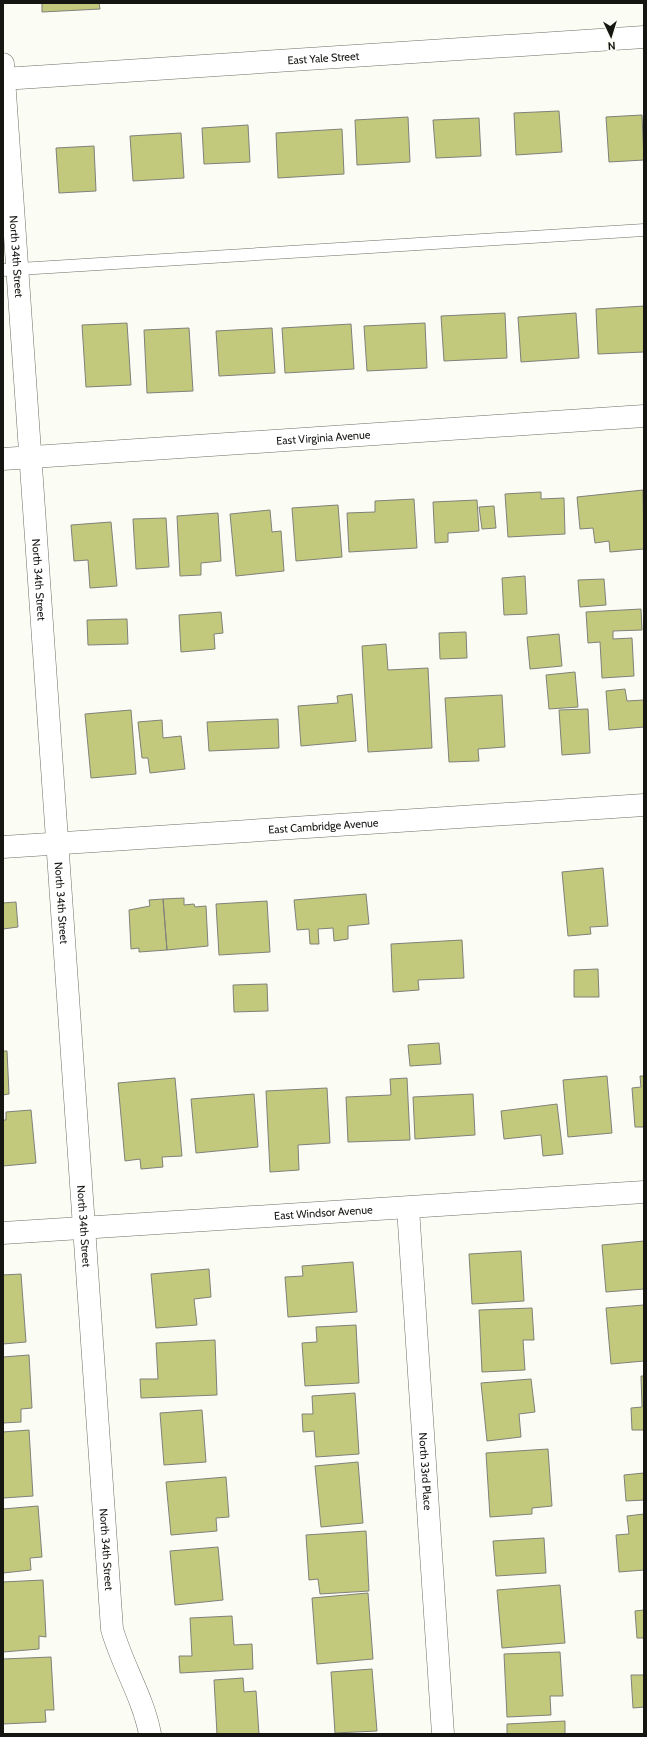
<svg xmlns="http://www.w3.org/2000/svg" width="647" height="1737" viewBox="0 0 647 1737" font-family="Cabin,sans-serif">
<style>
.building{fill:#c3c97c;stroke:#808179}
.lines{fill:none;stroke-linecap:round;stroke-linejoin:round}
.lane-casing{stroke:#6e6f67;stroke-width:13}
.street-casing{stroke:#6e6f67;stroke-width:23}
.lane{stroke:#fff;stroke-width:12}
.street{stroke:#fff;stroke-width:22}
.labels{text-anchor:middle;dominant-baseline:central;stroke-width:3;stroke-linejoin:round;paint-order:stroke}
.street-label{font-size:11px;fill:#151512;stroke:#fbfcf3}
</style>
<rect width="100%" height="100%" fill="#fbfcf3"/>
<path class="building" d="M42 3H99L100 9 42 12Z
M559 111 562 152 516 155 514 113Z
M642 115 644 160 609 162 606 117Z
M408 117 410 162 357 165 355 120Z
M479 118 481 156 436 158 433 120Z
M248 125 250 162 204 164 202 128Z
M342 129 344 174 278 178 276 133Z
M181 133 184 178 133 181 130 136Z
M94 146 96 191 59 193 56 148Z
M644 306V352L598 354 596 309Z
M505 313 507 358 444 361 441 316Z
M576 313 579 358 521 362 518 317Z
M127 323 131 385 86 387 82 325Z
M425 323 427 368 367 371 364 326Z
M351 324 354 369 285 373 282 328Z
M189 328 193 391 147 393 144 330Z
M272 328 275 373 219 376 216 331Z
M643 490 644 549 610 552 609 541 595 543 593 528 580 529 577 497Z
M541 492V499L564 498 565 534 508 537 505 494Z
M414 499 417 548 349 552 347 513 375 512V501Z
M477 500 479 531 448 533V542L435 543 433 502Z
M338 505 342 557 296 561 292 508Z
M494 506 496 528 482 529 479 507Z
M270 510 272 532 281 531 284 571 236 576 230 514Z
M218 513 221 561 201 563V575L180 576 177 516Z
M166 518 169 567 136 569 133 519Z
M111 522 117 586 90 588 88 560 74 561 71 525Z
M525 576 527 614 504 615 502 578Z
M604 579 606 605 580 607 578 580Z
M641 609 642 630 613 631V639L632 638 634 676 602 678 600 642 588 643 586 612Z
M221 612 223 633 214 634 215 649 181 652 179 615Z
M127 619 128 644 88 645 87 620Z
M466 632 467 658 440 659 439 633Z
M559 634 562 666 530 669 527 637Z
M386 644 388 670 428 668 432 748 368 752 362 646Z
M575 672 578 707 549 709 546 675Z
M625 689 627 701 644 700V727L609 730 606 691Z
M352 694 356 741 301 746 298 706 338 703 337 696Z
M502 695 505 747 478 749 479 761 449 762 445 698Z
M588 709 590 753 562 755 559 710Z
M131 710 136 774 91 778 85 714Z
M278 719 279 748 209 751 207 722Z
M162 720 163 738 181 736 185 769 150 773 148 758H142L138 722Z
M603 868 608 926 590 927 591 934 568 936 562 872Z
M366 894 369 924 348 926V939L334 941 333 928 318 929 319 944H310L309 929 297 930 294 900Z
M184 898V905L194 904 195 907 206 906 208 946 167 950 163 899Z
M163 899 167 950 139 952V948L131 949 129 910 150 906 149 900Z
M267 901 270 952 219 955 216 904Z
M16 902 18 927 3 929V903Z
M462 940 464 978 418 980 419 990 393 992 391 944Z
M598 969 599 997H574V970Z
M267 984 268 1011 234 1012 233 985Z
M439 1043 441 1064 410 1066 408 1045Z
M3 1051H7L9 1094 3 1095Z
M607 1076 612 1133 568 1137 563 1080Z
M640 1076H644V1127H635L632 1088 641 1087Z
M175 1078 182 1156 162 1157 163 1167 141 1169 140 1159 125 1161 118 1083Z
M407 1078 410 1140 348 1142 346 1097 391 1095 390 1079Z
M327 1088 330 1143 298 1145 299 1170 270 1172 266 1091Z
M254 1094 258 1147 196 1153 191 1099Z
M473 1094 475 1135 415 1139 413 1097Z
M557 1104 563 1154 543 1156 541 1135 504 1139 501 1111Z
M31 1110 36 1163 3 1166V1120H6V1112Z
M644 1241V1289L606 1292 602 1245Z
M521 1251 524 1301 472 1304 469 1254Z
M353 1262 357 1312 288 1317 285 1277 303 1276 302 1266Z
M209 1269 211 1297 194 1299 197 1325 156 1328 151 1274Z
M21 1274 26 1342 3 1344V1275Z
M644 1305V1361L611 1364 606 1308Z
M532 1308 534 1340H523L525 1370 482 1372 479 1310Z
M356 1325 359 1383 305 1386 302 1343 317 1342 316 1327Z
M215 1340 217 1395 141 1398 140 1379H158L156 1343Z
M29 1355 32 1408 21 1409V1422L3 1423V1357Z
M641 1376H644V1430H632L631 1408 642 1407Z
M531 1379 535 1412 519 1414 521 1437 487 1441 481 1383Z
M355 1393 359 1454 316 1457 314 1431 303 1432 302 1414H313L312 1396Z
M202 1410 206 1462 164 1465 160 1413Z
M29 1430 33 1496 3 1498V1432Z
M548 1449 552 1506 532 1508V1514L490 1517 486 1453Z
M358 1462 363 1523 321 1527 315 1466Z
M644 1473V1500L626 1501 624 1475Z
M226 1477 229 1517 216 1518 217 1531 171 1535 166 1482Z
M38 1506 42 1557 30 1558 31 1570 3 1573V1509Z
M644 1514V1570L619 1572 616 1535 629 1534 627 1516Z
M366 1531 369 1591 320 1594 318 1579 309 1580 306 1535Z
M544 1538 546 1573 496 1576 493 1541Z
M218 1547 223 1600 175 1605 170 1551Z
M43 1580 46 1637 39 1636V1649L3 1652V1582Z
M560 1585 565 1643 502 1648 497 1590Z
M368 1593 373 1659 317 1664 312 1598Z
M644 1610V1638H637L635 1611Z
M232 1616 234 1645 252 1644 253 1669 180 1673 179 1656H192L190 1618Z
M560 1652 563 1696H550L551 1715 507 1717 504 1654Z
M51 1657 54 1710H45L46 1722 3 1724V1659Z
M372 1669 377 1731 335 1733 331 1672Z
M631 1675H644V1707L633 1708Z
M243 1678 244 1692 256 1691 259 1734H217L214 1680Z
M565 1721V1734H507V1724Z"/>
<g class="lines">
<g class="lane-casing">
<path id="lane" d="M3 270 644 230"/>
</g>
<g class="street-casing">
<g id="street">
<path id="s1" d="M3 64 112 1629C122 1665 143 1697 150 1734"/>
<path id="s2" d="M3 79 644 37"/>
<path id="s3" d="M3 459 644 416"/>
<path id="s4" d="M3 847 644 805"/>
<path id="s5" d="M408 1208 443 1734"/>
<path id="s6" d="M3 1233 644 1192"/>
</g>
</g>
<use href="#lane" class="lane"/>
<use href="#street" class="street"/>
</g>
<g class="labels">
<g class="street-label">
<text stroke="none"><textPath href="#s2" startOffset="321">East Yale Street</textPath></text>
<text stroke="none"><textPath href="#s1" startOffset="193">North 34th Street</textPath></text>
<text stroke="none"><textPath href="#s3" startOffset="321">East Virginia Avenue</textPath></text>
<text stroke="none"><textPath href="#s1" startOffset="517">North 34th Street</textPath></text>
<text stroke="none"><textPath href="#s4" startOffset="321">East Cambridge Avenue</textPath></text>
<text stroke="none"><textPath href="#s1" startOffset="841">North 34th Street</textPath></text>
<text stroke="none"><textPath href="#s6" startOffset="321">East Windsor Avenue</textPath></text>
<text stroke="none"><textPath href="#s1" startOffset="1165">North 34th Street</textPath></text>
<text stroke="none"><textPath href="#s5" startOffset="264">North 33rd Place</textPath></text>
<text stroke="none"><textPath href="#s1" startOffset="1489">North 34th Street</textPath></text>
</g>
</g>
<rect width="647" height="1737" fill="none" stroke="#151512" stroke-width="8"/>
<g transform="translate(611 36) rotate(176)" stroke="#fbfcf3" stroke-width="3" paint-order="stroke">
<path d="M0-3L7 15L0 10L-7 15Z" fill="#151512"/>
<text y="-6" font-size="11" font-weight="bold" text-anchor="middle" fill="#151512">N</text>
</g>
</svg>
